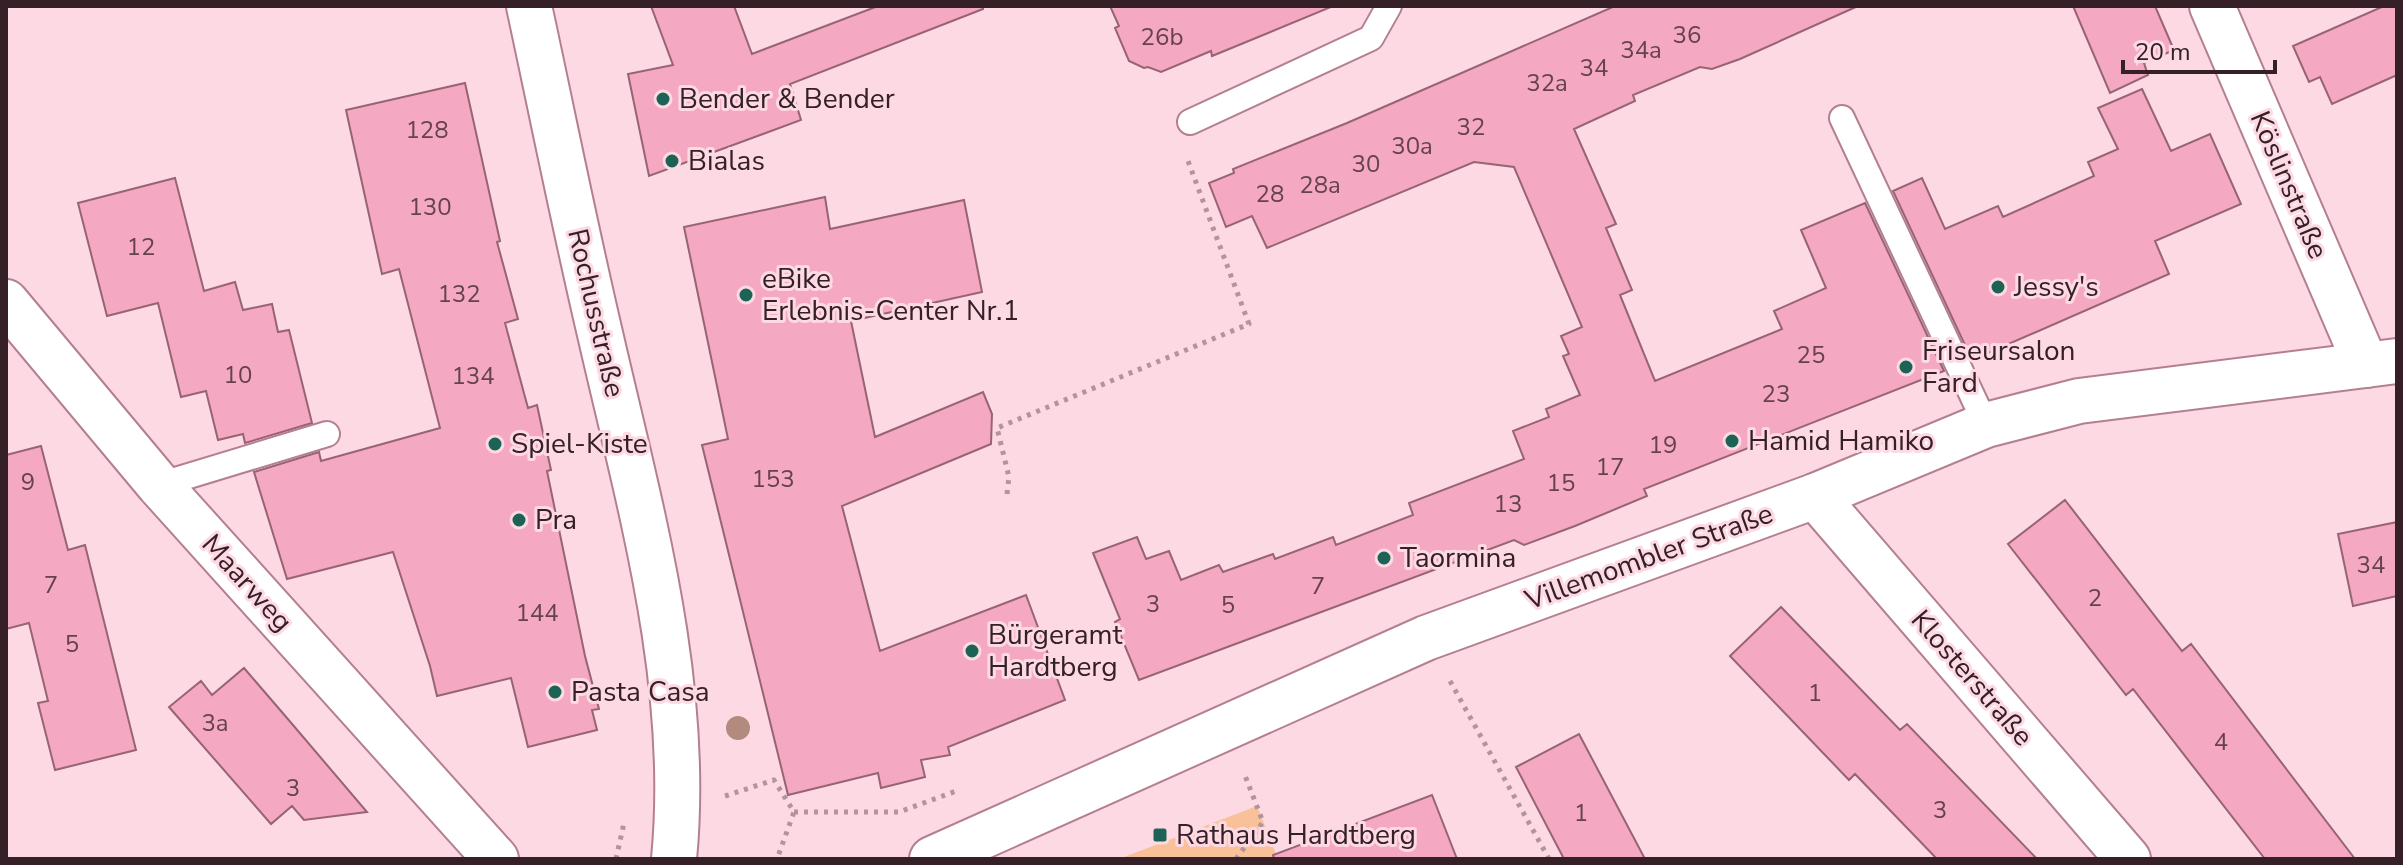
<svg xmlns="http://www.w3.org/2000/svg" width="2403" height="865" viewBox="0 0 2403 865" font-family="'Nunito Sans',sans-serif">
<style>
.green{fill:#f9c199}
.building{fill:#f4a8c1;stroke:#976375;stroke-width:2}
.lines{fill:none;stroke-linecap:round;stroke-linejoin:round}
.lane-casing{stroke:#b47f91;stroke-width:28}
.street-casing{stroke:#b47f91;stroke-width:48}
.secondary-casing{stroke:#b47f91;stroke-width:48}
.primary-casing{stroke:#b47f91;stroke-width:48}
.path{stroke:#b3949e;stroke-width:5;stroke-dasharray:4 6;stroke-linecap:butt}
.lane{stroke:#fff;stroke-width:24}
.street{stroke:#fff;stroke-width:44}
.secondary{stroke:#fff;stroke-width:44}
.primary{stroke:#fff;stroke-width:44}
.tree{fill:#b38b7e}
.poi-dot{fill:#1d6355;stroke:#fdd9e4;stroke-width:3}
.labels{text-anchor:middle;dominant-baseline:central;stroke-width:6;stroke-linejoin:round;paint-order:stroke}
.number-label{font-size:24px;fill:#65424e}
.poi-label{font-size:28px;fill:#352027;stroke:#fdd9e4;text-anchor:start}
.street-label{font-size:28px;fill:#352027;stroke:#fdd9e4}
</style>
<rect width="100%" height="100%" fill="#fdd9e4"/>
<path class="green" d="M1257 806 1278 859H1119Z"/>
<path class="building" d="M651 6H734L752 54 878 6H983V9L790 84 801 120 649 176 628 74 673 65Z
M1110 6H1330L1331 7 1212 56 1211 51 1161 72 1148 67 1144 68 1129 61 1115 28 1119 26Z
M1615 6H1858L1740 59 1712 69 1700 67 1633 95 1635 101 1574 129 1616 224 1606 228 1632 290 1620 295 1655 381 1782 329 1774 311 1826 288 1801 230 1865 203 1944 371 1644 489 1647 496 1575 526 1524 545 1514 540 1139 680 1115 622 1120 619 1093 553 1137 537 1146 559 1169 551 1181 580 1219 565 1223 572 1273 554 1275 559 1333 537 1336 545 1413 515 1409 503 1524 459 1513 431 1549 417 1546 409 1580 395 1563 356 1569 354 1561 336 1582 327 1514 167 1474 162 1267 248 1252 216 1226 227 1209 183 1234 173 1233 169 1347 123Z
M2073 6H2155L2174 50 2144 63 2148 75 2110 93Z
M2384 6H2397V75L2332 104 2320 77 2309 82 2293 46Z
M465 83 500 241 497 242 518 319 505 323 528 408 537 405 551 470 547 471 585 656 599 709 592 710 597 730 528 747 511 678 437 696 430 666 393 552 287 579 254 472 319 452 321 461 440 428 399 269 382 274 346 110Z
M2142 89 2171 151 2210 134 2241 204 2155 241 2169 274 1972 360 1893 191 1922 178 1945 229 1998 206 2003 217 2094 176 2088 162 2118 149 2098 108Z
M175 178 204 291 235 282 243 310 272 304 278 332 289 330 312 423 245 443 243 434 218 440 206 391 181 397 158 303 107 316 78 203Z
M825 197 830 229 964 200 982 292 851 321 875 437 983 392 992 414 991 444 842 506 880 651 1026 595 1065 700 948 747 950 755 921 760 925 777 881 788 878 773 788 795 702 445 728 439 684 227Z
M41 446 68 550 85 545 136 750 55 770 38 703 48 701 29 623 6 629V455Z
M2065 500 2182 651 2191 644 2355 859H2265L2133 689 2126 695 2008 544Z
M2397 522V596L2353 606 2338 534Z
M1781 607 1900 730 1907 724 2037 859H1937L1855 774 1849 780 1730 656Z
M244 668 287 718 367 812 304 820 292 806 271 824 169 707 201 681 212 695Z
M1579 734 1645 859H1564L1516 767Z
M1432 795 1457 859H1274L1273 855Z"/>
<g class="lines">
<g class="lane-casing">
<path id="lane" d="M1842 118 1986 425
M1190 122 1371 38 1389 6
M159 485 327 434"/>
</g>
<g class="street-casing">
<path id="street" d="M2212 6 2366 365
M6 302 159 485 496 859
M1815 496 2128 859"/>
</g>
<g class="secondary-casing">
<path id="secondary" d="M932 859 1426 638 1815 496 1986 425 2079 401 2397 361"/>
</g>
<g class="primary-casing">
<path id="primary" d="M529 6C553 117 575 228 601 338 640 508 691 683 674 859"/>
</g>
<path class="path" d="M1007 494 1009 477 997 428 1249 324 1188 161
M1450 681 1549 859
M725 796 774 780 794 812 777 859
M794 812H899L959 790
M616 859 624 823
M1236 859 1263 822 1244 773"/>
<use href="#lane" class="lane"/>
<use href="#street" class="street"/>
<use href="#secondary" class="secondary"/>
<use href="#primary" class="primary"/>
</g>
<circle class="tree" cx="738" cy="728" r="12"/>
<g class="poi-dot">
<circle cx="663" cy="99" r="8"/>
<circle cx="672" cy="161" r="8"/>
<circle cx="1998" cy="287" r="8"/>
<circle cx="746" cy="295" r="8"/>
<circle cx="1906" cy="367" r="8"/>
<circle cx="1732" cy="441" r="8"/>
<circle cx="495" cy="444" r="8"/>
<circle cx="519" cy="520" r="8"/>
<circle cx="1384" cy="558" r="8"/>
<circle cx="972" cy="651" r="8"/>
<circle cx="555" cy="692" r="8"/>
<rect x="1152" y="827" width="16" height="16" rx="4"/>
</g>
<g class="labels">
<g class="number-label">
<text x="1687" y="35">36</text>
<text x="1162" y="37">26b</text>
<text x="1641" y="50">34a</text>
<text x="1594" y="68">34</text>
<text x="1547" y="83">32a</text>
<text x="1471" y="127">32</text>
<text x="427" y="130">128</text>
<text x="1412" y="146">30a</text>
<text x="1366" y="164">30</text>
<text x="1320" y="185">28a</text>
<text x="1270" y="194">28</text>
<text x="430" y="207">130</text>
<text x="141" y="247">12</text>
<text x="459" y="294">132</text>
<text x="1811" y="355">25</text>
<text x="238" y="375">10</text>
<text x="473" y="376">134</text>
<text x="1776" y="394">23</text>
<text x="1663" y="445">19</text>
<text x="1610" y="467">17</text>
<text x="773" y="479">153</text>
<text x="28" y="482">9</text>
<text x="1561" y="483">15</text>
<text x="1508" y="504">13</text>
<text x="2371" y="565">34</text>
<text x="51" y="585">7</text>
<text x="1318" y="586">7</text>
<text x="2095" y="598">2</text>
<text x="1153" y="604">3</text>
<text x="1228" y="605">5</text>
<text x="537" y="613">144</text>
<text x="72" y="644">5</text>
<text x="1815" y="693">1</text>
<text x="215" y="723">3a</text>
<text x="2221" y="742">4</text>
<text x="293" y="788">3</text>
<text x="1940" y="810">3</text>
<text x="1581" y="813">1</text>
</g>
<g class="poi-label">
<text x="679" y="99">Bender &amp; Bender</text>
<text x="688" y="161">Bialas</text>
<text x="762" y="279">eBike<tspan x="762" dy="32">Erlebnis-Center Nr.1</tspan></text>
<text x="2014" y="287">Jessy's</text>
<text x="1922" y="351">Friseursalon<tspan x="1922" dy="32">Fard</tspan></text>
<text x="1748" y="441">Hamid Hamiko</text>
<text x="511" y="444">Spiel-Kiste</text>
<text x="535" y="520">Pra</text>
<text x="1400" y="558">Taormina</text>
<text x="988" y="635">Bürgeramt<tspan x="988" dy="32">Hardtberg</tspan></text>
<text x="571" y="692">Pasta Casa</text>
<text x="1176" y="835">Rathaus Hardtberg</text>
</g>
<g class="street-label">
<text transform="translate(2289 185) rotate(67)">Köslinstraße</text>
<text transform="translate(596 313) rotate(77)">Rochusstraße</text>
<text transform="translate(1649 557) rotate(-20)">Villemombler Straße</text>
<text transform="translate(247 583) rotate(48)">Maarweg</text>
<text transform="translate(1972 678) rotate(49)">Klosterstraße</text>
</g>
</g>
<rect width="2403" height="865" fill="none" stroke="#352027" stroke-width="16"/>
<path d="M2123 60v12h152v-12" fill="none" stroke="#352027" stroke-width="4"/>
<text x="2135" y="60" font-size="24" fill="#352027" stroke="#fdd9e4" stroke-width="6" paint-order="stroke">20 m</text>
</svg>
